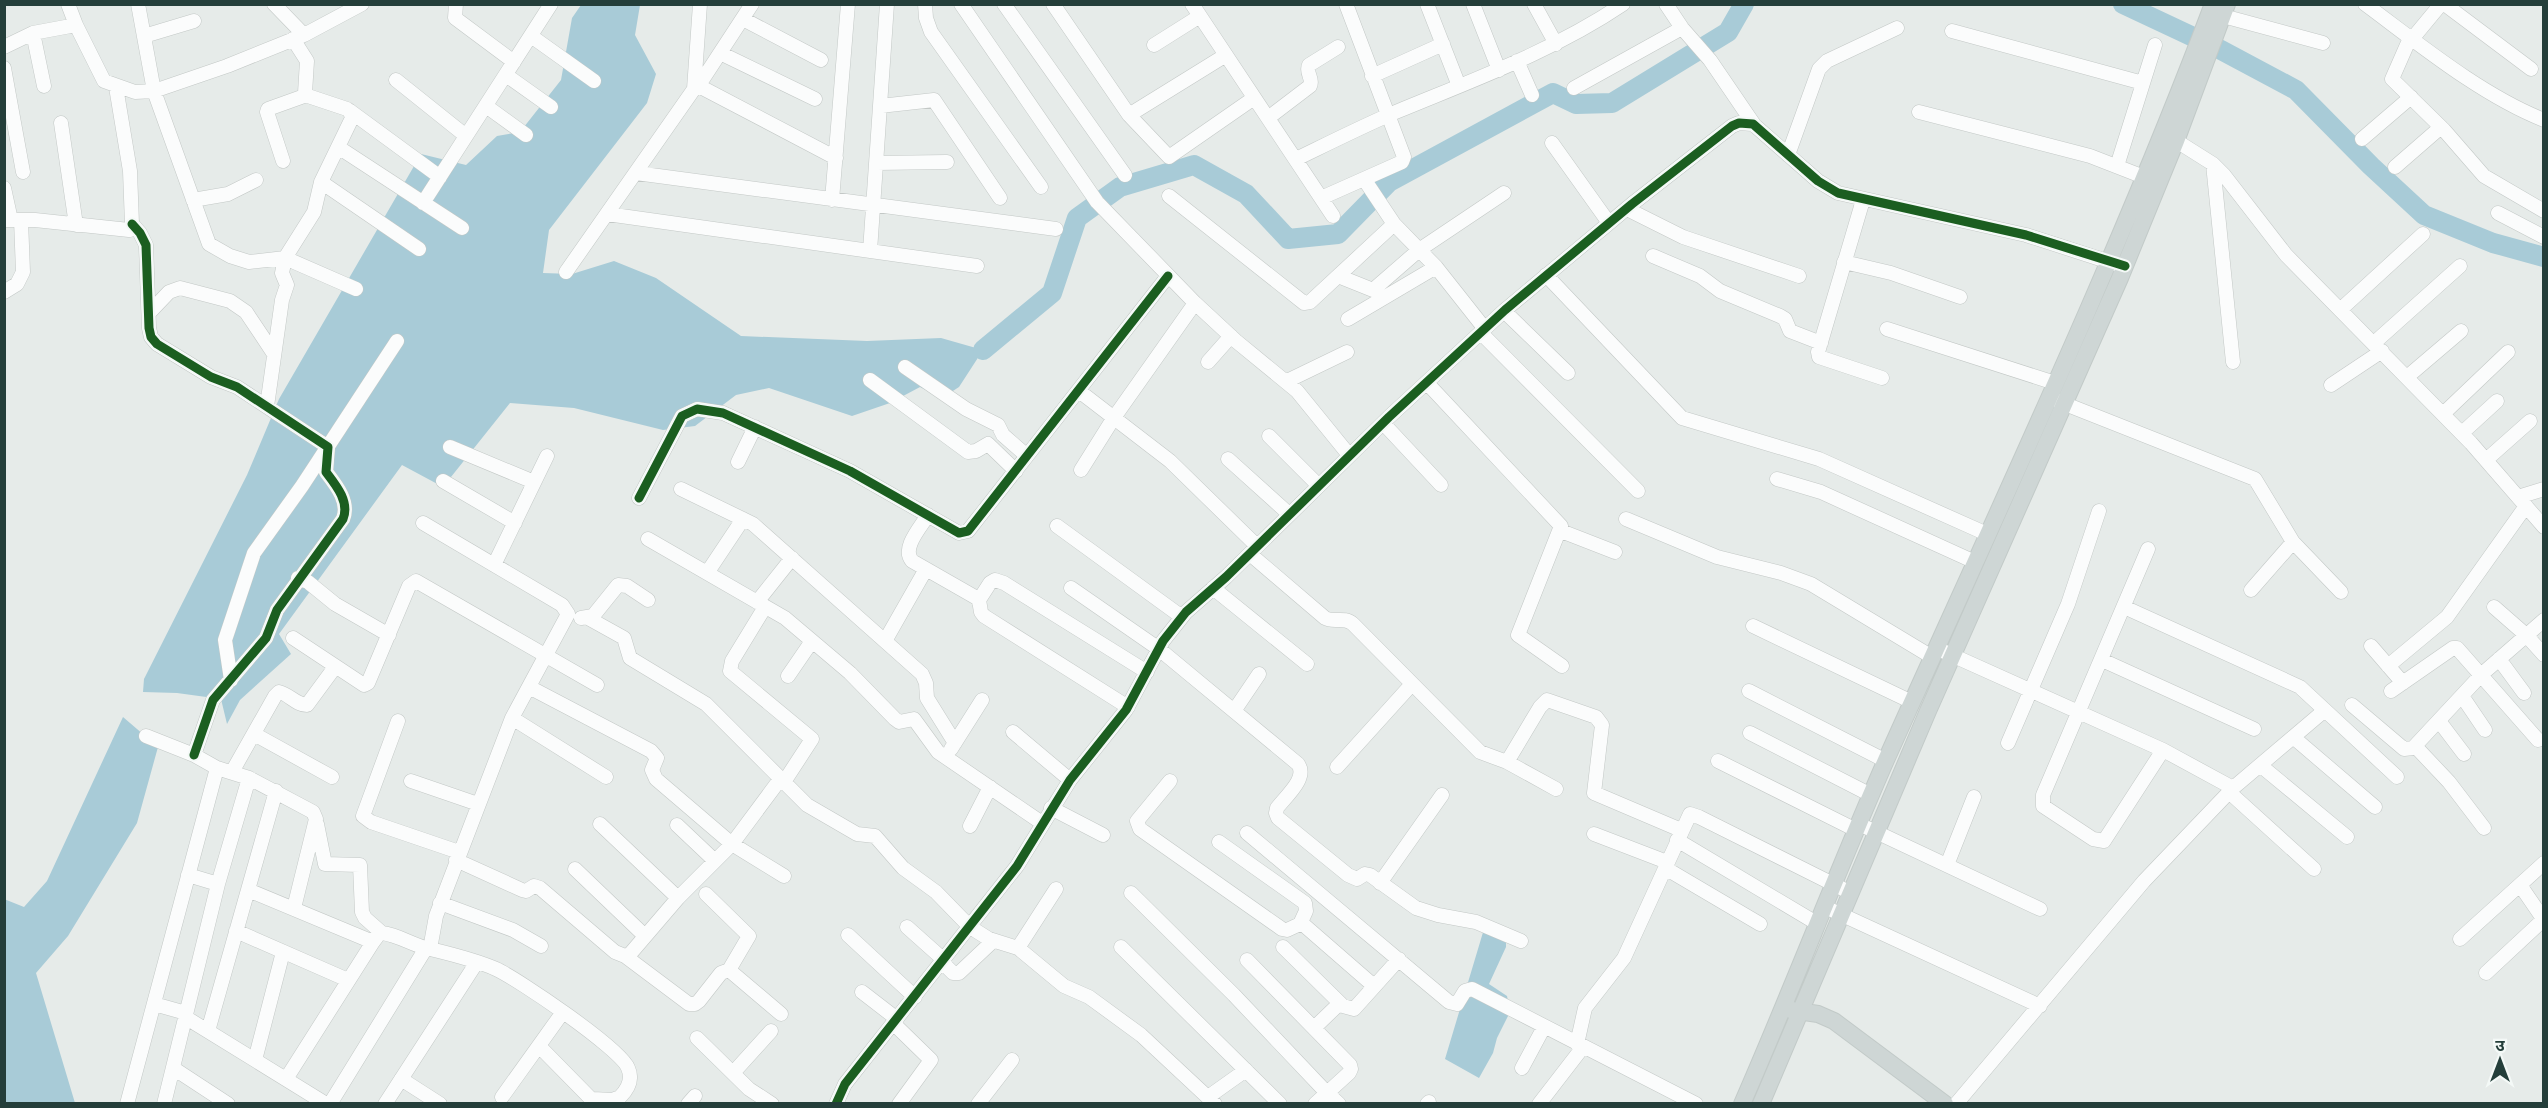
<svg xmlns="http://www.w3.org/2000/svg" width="2548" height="1108" viewBox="0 0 2548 1108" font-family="'Titillium Web','Noto Sans Devanagari',sans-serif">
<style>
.water{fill:#a8cbd7}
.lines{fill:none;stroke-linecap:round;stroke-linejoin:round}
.river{stroke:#a8cbd7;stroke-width:20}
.minor-casing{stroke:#c3c8c6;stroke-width:15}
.major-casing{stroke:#c2cac8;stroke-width:18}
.minor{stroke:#fbfcfc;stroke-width:14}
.major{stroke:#ced6d5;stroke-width:16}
.cycleway-casing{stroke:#f4f9f7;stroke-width:13}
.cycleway{stroke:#1b5e20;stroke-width:9}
</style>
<rect width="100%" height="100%" fill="#e6ebe9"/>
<path class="water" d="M581 5H640L635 35 656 74 647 103 549 230 543 273 572 274 614 261 656 278 741 336 867 341 941 338 983 350 959 387 942 398 920 387 890 403 852 416 769 388 736 395 695 426 663 430 574 408 510 403 443 487 402 465 279 634 291 654 240 700 227 724 221 699 177 693 143 692 144 679 247 475 279 399 421 154 466 165 497 136 520 132 561 80 572 18Z
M123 717 158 747 137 823 68 936 36 973 75 1103H5L4 899 24 907 47 881Z
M1506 928V947L1489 984 1507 996 1510 1012 1497 1038 1493 1053 1479 1078 1445 1059 1484 929Z"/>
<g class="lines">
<path class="river" d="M2123 4 2221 50 2296 90 2371 166 2424 215 2493 243 2544 257
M983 350 1052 293 1077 218 1120 187 1194 165 1246 194 1288 239 1338 234 1389 182 1553 93 1576 104 1612 103 1728 32 1744 4"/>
<g class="minor-casing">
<path id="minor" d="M68 4 76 25 104 81 135 92 154 91 227 66 304 35 362 4
M138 4 154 91 209 244 230 256 249 262 285 258 356 289
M274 4 304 35
M456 4 455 18 514 62
M925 4 926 18 931 32 1041 187
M961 4 1097 202 1195 303 1236 341 1297 391 1349 455
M1004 4 1125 175
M1053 4 1129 115 1169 157 1254 98
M1192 4 1333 216
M1427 4 1459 86
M1473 4 1499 70
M1534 4 1556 44
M1666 4 1682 28 1710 60 1755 126
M2365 4C2419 44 2481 95 2544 120
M2441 4 2447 6 2531 69
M2223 16 2323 43
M743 19 821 60
M1952 31 2143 83
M33 33 44 86
M144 36 194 21
M531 36 594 81
M2410 38 2392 79 2444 130 2484 176 2544 211
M2412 39 2441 4
M1154 45 1200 16
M4 47 33 33 76 25
M720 53 815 99
M1517 61 1532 95
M4 68 23 172
M506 75 551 107
M1372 76 1443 44
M396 80 466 136
M695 84 836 158
M699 85 752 4
M1574 88 1682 28
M486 106 526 135
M880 106 934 100 1000 198
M350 111 440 177
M1919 112 2090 156 2144 177
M1129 115 1226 55
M1268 118 1310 86C1314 79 1305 73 1309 65L1338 47
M61 123 76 225
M2167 135 2213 164 2224 175 2286 255 2471 443 2544 527
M2362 139 2411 97
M1552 143 1609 223
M338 147 462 228
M1788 155 1819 69 1827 61 1897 28
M1296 159C1327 144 1359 128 1391 114 1470 81 1552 52 1623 4
M283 161 267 112 268 109 307 95
M876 163 947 162
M2213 164 2233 362
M2117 166 2155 45
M2395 167 2441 127
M636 173 1056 229
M1364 179 1394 224 1436 267 1485 329
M321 182 419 249
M4 188 11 220
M1169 196 1304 303 1310 302 1394 224
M1321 198 1402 162 1404 157 1346 4
M193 200 228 194 256 180
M832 200 848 4
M1863 200 1818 352 1819 357 1882 378
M423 203 551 4
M1627 209 1683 237 1799 276
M2498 213 2544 237
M607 214 977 266
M4 220H35L129 230 132 224 130 171 116 87
M132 224 140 233 146 245 149 328 151 337 157 344 211 377 237 387 328 447 326 472C336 485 350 502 343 519L277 610 266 638 213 700 194 755
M870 251 887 4
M1653 256 1700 276 1720 291 1780 316 1785 319 1790 331 1821 343
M1844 262 1891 273 1960 297
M566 272 694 89 700 4
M1546 275 1682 418 1819 459 1987 534
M1338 276 1373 290 1419 250 1504 193
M4 292 17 284 23 272 21 220
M2340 310 2423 234
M1504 311 1568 373
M149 313 169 292 180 288 230 301 246 312 274 354
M1348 319 1436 267
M1887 329 2055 383
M1481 333 1638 491
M2374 343 2460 266
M1208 362 1231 336
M905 367 966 409 998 425 1003 435 1027 456
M2407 377 2461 331
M870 380 968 452 976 451 988 444 1016 471
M1287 381 1347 352
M1427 383 1561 526 1518 635 1562 666
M2331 385 2382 351
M1079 391 1170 461 1257 546
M2055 400 2255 479 2293 542 2341 592
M267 406 282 300 287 285 282 273 285 258 314 212 321 182 352 118 350 111 347 109 308 96 305 93 307 61 293 39
M2443 414 2508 352
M1383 423 1441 485
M2462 433 2497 401
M1269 436 1318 485
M450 447 534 482
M1228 459 1289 514
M2486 460 2530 421
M738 462 755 427
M1081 470 1113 419 1195 303
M1777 479 1821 492 1975 562
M443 481 515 523
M681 489 753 524 922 674 926 683 927 698 955 743
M2518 497 2544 489
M639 498 682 416 697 409 723 413 850 471 959 533 968 531 1168 276
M928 515C921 527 901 548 912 561L975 597 979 600 981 612 984 616 1128 707
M1626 519 1717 557 1781 573 1811 584 1932 657
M423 523 562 605 568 614 512 718 436 916 430 949
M1057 526 1182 617
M1561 531 1615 552
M648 539 785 618 850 673 895 719 899 722 914 719 938 752 1042 823
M2148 549 2043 795V806L2093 839 2104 841 2163 750
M1250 554 1325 618C1334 623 1344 616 1353 624L1480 752 1507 762 1556 789
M494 565 547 456
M707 573 743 519
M298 578 308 582 335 604 389 635
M1071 588 1159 649 1298 764C1308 778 1286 796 1277 808L1276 813 1278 818 1348 875 1357 879 1365 874 1370 875 1416 908 1438 915 1476 922 1521 941
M1213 588 1307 664
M2251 590 2293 542
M979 600 990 583 995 580 1004 583 1147 672
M757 602 792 558
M765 607 732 661 730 671 812 739 784 782
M2124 607 2300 687 2397 777
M2494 607 2526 635 2544 655
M581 618 593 616 618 585 627 586 648 600
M588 618 624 638 630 658 706 704 807 805 857 834 875 836 903 868 936 892 970 927 989 939 1018 948 1064 986 1089 997 1141 1035 1215 1104
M1753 626 1912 702
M293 638 364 685 368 683 409 586 416 581 597 685
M885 641 926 569
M2371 646 2403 683
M1936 648 2163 750 2233 788
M2499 659 2524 693
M2102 660 2254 729
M2388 666 2447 617 2526 506
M788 676 812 641
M231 680 225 640 254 553 302 486 397 341
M529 687 651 751 657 758 652 770 656 779 732 844 784 876
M1749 691 1886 761
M2391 691 2453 648H2457L2538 740
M2462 696 2485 730
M2352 705 2404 749 2413 748 2482 674 2544 620
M1234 711 1259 674
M512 718 606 777
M398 721 363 816 371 822 459 852
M2439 721 2464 754
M1013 732 1070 780
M1750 733 1871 795
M254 734 332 777
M146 736 194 755 217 768 249 778 313 812 316 819 294 908
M2293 737 2375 807
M2008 743 2068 604 2099 511
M2415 746 2449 782 2484 828
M951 749 982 700
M1718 761 1856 830
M1507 762 1540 707 1547 700 1596 717 1602 725 1594 793 1681 830
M2260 765 2347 837
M1337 767 1412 684
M232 772 275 696 279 692C289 694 296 705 307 705L335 667
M411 781 478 804
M1170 781 1137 821 1140 829 1282 929 1287 930 1300 924 1305 926 1374 986
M2229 792 2314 869
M1051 808 1103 835
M317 824 325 864 360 865 362 912 365 918 382 933
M600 824 678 898
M1859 824 2040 909
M677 825 714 860
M970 826 990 787
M1247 833 1449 1002 1457 1004 1465 991 1472 989 1696 1104
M1594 834 1667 862
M1677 840 1818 924
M1219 842 1305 903 1306 911 1300 924
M456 860 522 890 526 891 534 886 540 888 615 952 625 956 630 954 678 898 732 844 781 778
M1947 865 1974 797
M1665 868 1760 924
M575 869 645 936
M188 875 218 884
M1380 883 1442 795
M248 890 373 942
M1131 893 1234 995 1326 1092 1339 1104
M706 894 749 936 729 970
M440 903 513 930 541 946
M1825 907 2040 1006
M907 927 944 960
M236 931 348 980
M848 935 915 997
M2460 939 2544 863
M1121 947 1280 1104
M1283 947 1343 1006 1354 1009 1399 959
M1018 948 1056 889
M625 956 689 1004H695L699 1001 721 973 729 970 781 1014
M1247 960 1350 1065 1351 1069 1349 1073 1315 1104
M942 962 953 973H959L993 941
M2486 973 2543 920H2544L2520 885
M862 992 897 1019
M154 1004 186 1013
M185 1017 326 1104
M894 1024 931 1060 899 1104
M1314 1028 1340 1003
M208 1031 276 791
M697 1038 749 1089 772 1104
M1577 1044 1585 1008 1624 958 1690 814 1699 817 1851 893
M539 1046 596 1104
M255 1060 283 952
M173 1068 228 1104
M1522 1068 1544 1027
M733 1073 771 1031
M286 1079 373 942 379 934 382 933C398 935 411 944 426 948 450 954 473 959 496 969 518 979 621 1049 628 1068 633 1079 628 1089 620 1097L612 1100 593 1099
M401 1079 440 1104
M502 1097 563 1012
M1208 1097 1246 1070
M127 1104 217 768
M164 1104 218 884 249 778
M330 1104 426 948
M385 1104 477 962
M688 1104 695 1096
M836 1104 845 1084 1017 866 1070 780 1126 710 1163 641 1186 612 1226 577 1389 417 1505 310 1632 204 1732 126 1739 123 1753 124 1818 181 1838 193 2026 235 2116 264
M978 1104 1012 1060
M1427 1104 1429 1102
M1539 1104 1583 1047
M1956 1104 2144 881 2233 788 2325 710"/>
</g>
<g class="major-casing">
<path id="major" d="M1791 1010 1818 1014 1834 1021 1945 1104
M1742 1104C1792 990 1836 874 1886 760 1998 510 2116 261 2213 4
M1761 1104 1928 711 2120 278 2176 141 2227 4"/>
</g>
<use href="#minor" class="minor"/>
<use href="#major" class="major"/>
<g class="cycleway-casing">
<path id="cycleway" d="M132 224 140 233 146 245 149 328 151 337 157 344 211 377 237 387 328 447 326 472C336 485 350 502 343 519L277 610 266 638 213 700 194 755
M639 498 682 416 697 409 723 413 850 471 959 533 968 531 1168 276
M836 1104 845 1084 1017 866 1070 780 1126 710 1163 641 1186 612 1226 577 1389 417 1505 310 1632 204 1732 126 1739 123 1753 124 1818 181 1838 193 2026 235 2125 266"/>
</g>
<use href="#cycleway" class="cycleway"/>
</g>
<rect width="2548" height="1108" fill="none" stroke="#243e3a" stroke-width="12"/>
<g transform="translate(2500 1060)" stroke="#f4f9f7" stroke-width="4.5" paint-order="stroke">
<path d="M0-4.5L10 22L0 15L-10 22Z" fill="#243e3a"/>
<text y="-9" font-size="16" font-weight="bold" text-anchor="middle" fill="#243e3a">उ</text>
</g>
</svg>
